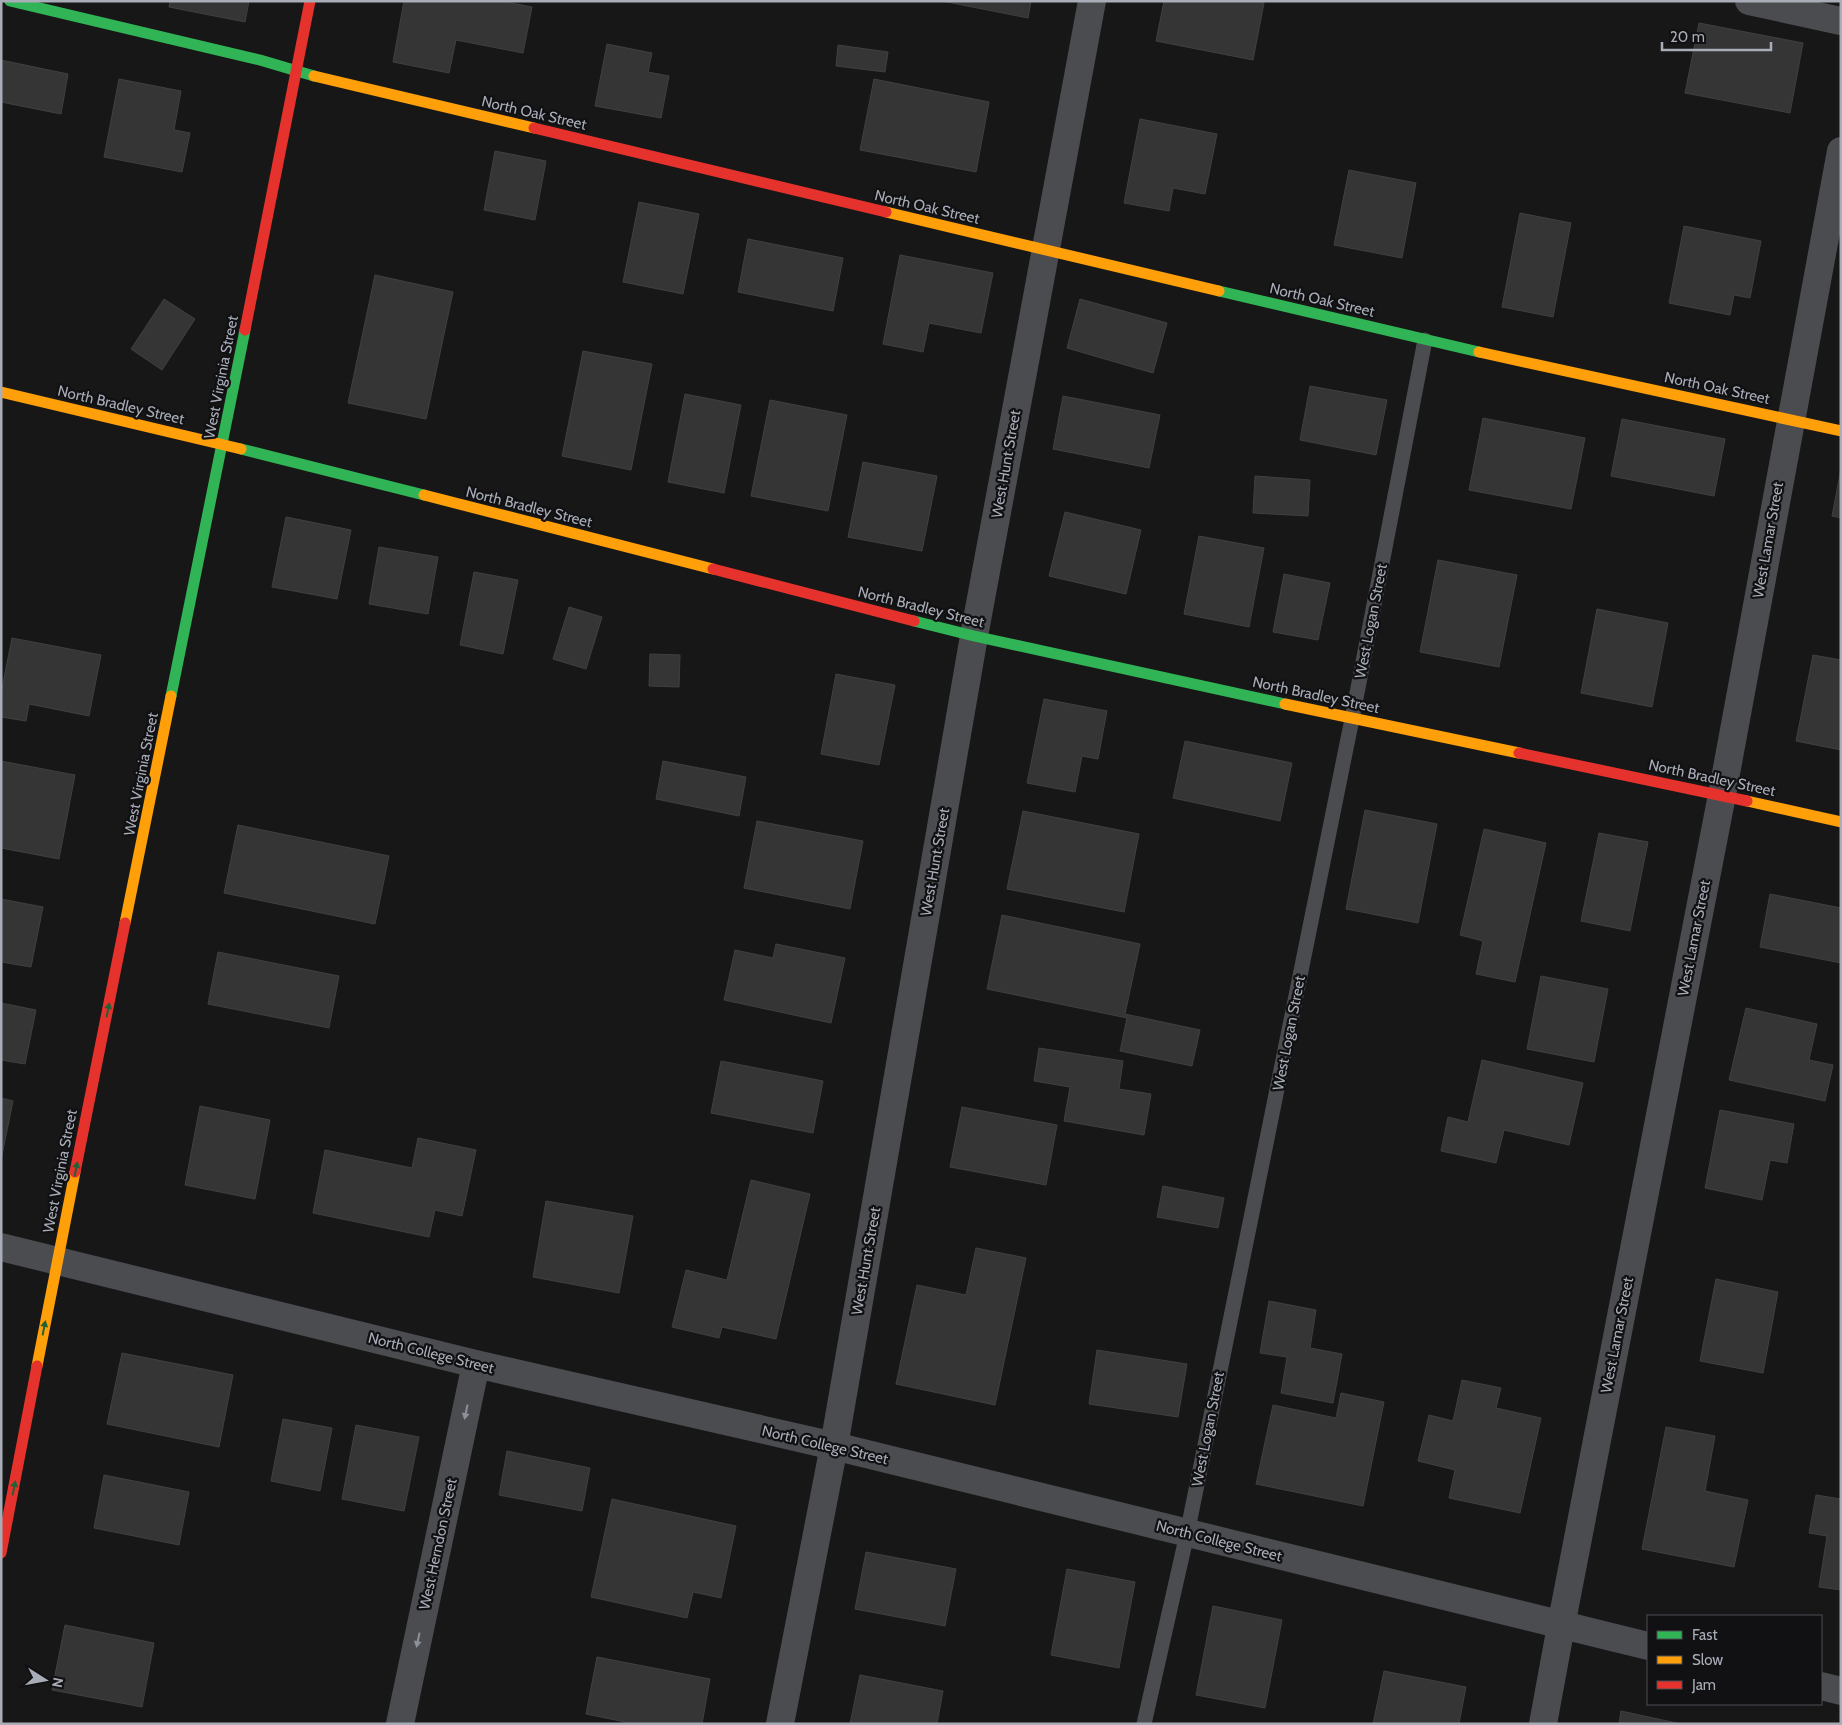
<svg xmlns="http://www.w3.org/2000/svg" width="1842" height="1725" viewBox="0 0 1842 1725" font-family="Cabin,sans-serif">
<style>
.building{fill:#353536;stroke:#3f4043}
.lines{fill:none;stroke-linecap:round;stroke-linejoin:round}
.lane{stroke:#4b4c50;stroke-width:15}
.street{stroke:#4b4c50;stroke-width:28}
.fast{stroke:#30b455;stroke-width:11}
.slow{stroke:#ff9f0a;stroke-width:11}
.jam{stroke:#e5322d;stroke-width:11}
.oneway{fill:#206234}
.oneway2{fill:#8c9099}
.labels{text-anchor:middle;dominant-baseline:central;stroke-width:4.5;stroke-linejoin:round;paint-order:stroke}
.street-label{font-size:15px;fill:#a8adb8;stroke:#111113}
</style>
<rect width="100%" height="100%" fill="#171717"/>
<path class="building" d="M170 1H249L245 22 169 7Z
M404 1H501L532 7 523 53 456 40 449 73 393 62Z
M942 1H1031L1028 18Z
M1164 1H1255L1264 3 1253 60 1156 41Z
M1699 23 1803 43 1790 113 1685 93Z
M607 44 652 53 648 72 669 76 661 118 595 106Z
M838 45 888 52 885 72 836 66Z
M1 60 68 74 61 114 1 102Z
M119 79 181 91 174 130 190 133 182 172 104 157Z
M874 79 989 102 976 172 860 150Z
M1140 119 1217 134 1205 194 1173 188 1169 211 1124 203Z
M495 151 546 161 535 220 484 210Z
M1349 170 1416 183 1402 258 1334 245Z
M639 202 699 214 683 294 623 282Z
M1520 213 1571 223 1553 317 1502 307Z
M1684 226 1761 241 1750 298 1734 295 1730 315 1669 303Z
M748 239 843 258 833 311 738 292Z
M900 255 993 273 981 333 929 323 923 352 883 344Z
M375 275 453 292 426 419 348 403Z
M164 299 195 319 162 370 131 349Z
M1080 299 1167 323 1153 373 1067 348Z
M583 351 652 364 631 470 562 456Z
M1310 386 1387 400 1376 455 1300 440Z
M685 394 741 405 724 493 668 482Z
M1063 396 1160 415 1149 468 1053 449Z
M770 400 847 415 828 511 751 496Z
M1483 418 1585 438 1571 509 1469 490Z
M1622 419 1725 439 1714 496 1611 476Z
M863 462 937 476 922 551 848 537Z
M1841 469V518L1832 516Z
M1255 476 1310 480 1308 516 1253 513Z
M1065 512 1141 530 1126 594 1049 576Z
M286 517 351 530 337 599 272 587Z
M1199 536 1264 548 1249 627 1184 614Z
M379 547 438 557 428 614 369 604Z
M1438 560 1517 575 1499 667 1420 652Z
M474 572 518 580 503 654 460 645Z
M1284 574 1330 583 1318 640 1273 632Z
M569 607 602 617 586 669 553 659Z
M1597 609 1668 623 1652 707 1581 693Z
M12 638 101 655 89 716 29 704 26 721 1 717V693Z
M650 654 680 655 679 687 649 686Z
M1813 655 1841 660V750L1796 741Z
M836 674 895 685 879 765 821 754Z
M1044 699 1107 711 1098 759 1082 756 1075 792 1027 783Z
M1185 741 1292 763 1280 821 1173 798Z
M1 761 75 775 59 859 1 848Z
M663 761 746 777 739 816 656 799Z
M1365 810 1437 824 1418 923 1346 909Z
M1023 811 1139 834 1124 912 1007 889Z
M757 821 863 841 850 909 744 888Z
M238 825 389 856 375 924 224 893Z
M1484 829 1546 843 1515 982 1476 974 1483 941 1460 935Z
M1599 833 1648 842 1630 931 1581 921Z
M1770 894 1841 908V963L1760 947Z
M1 899 43 907 31 967 1 962Z
M1002 915 1140 944 1125 1014 1200 1030 1192 1066 1120 1051 1127 1018 987 989Z
M776 944 845 958 831 1023 724 1000 735 950 773 958Z
M218 952 339 976 329 1028 208 1004Z
M1541 976 1608 989 1594 1062 1527 1049Z
M1 1003 36 1010 25 1064 1 1060Z
M1746 1008 1817 1024 1809 1060 1833 1065 1825 1101 1729 1080Z
M1039 1048 1123 1061 1119 1089 1151 1094 1144 1135 1064 1121 1070 1087 1034 1081Z
M1482 1060 1583 1083 1569 1145 1504 1130 1496 1163 1441 1151 1448 1117 1468 1122Z
M721 1061 823 1081 813 1133 711 1113Z
M1 1098 13 1101 1 1160Z
M200 1106 270 1120 255 1199 185 1185Z
M962 1107 1057 1125 1046 1185 950 1167Z
M1720 1110 1794 1124 1787 1163 1770 1160 1762 1200 1705 1188Z
M418 1138 476 1150 462 1216 435 1210 429 1237 313 1213 325 1150 412 1168Z
M751 1180 810 1194 776 1339 722 1327 719 1338 672 1327 686 1270 727 1280Z
M1163 1186 1224 1198 1218 1228 1157 1217Z
M546 1201 633 1216 619 1293 533 1277Z
M976 1248 1026 1258 995 1405 896 1384 917 1285 966 1295Z
M1716 1279 1778 1292 1763 1373 1700 1361Z
M1269 1301 1316 1310 1310 1348 1342 1354 1333 1403 1281 1393 1287 1357 1260 1353Z
M1097 1350 1187 1364 1178 1417 1089 1404Z
M122 1353 233 1375 219 1447 107 1424Z
M1462 1380 1501 1388 1496 1408 1541 1418 1520 1513 1449 1498 1455 1470 1418 1461 1429 1415 1453 1421Z
M1341 1393 1384 1402 1363 1506 1256 1484 1273 1405 1336 1418Z
M283 1419 332 1428 320 1491 271 1481Z
M356 1425 419 1437 404 1511 342 1499Z
M1666 1427 1715 1436 1705 1491 1748 1500 1734 1567 1642 1549Z
M507 1451 590 1468 582 1511 499 1495Z
M104 1475 189 1492 179 1545 94 1528Z
M1816 1495 1841 1499V1590L1819 1587 1827 1536 1809 1533Z
M612 1499 736 1526 721 1598 693 1592 687 1618 591 1597Z
M866 1552 956 1569 945 1626 855 1609Z
M1067 1569 1135 1582 1119 1668 1051 1655Z
M1213 1606 1282 1620 1265 1708 1196 1695Z
M65 1625 154 1643 142 1707 52 1690Z
M597 1657 710 1679 702 1724H635L586 1714Z
M1384 1671 1466 1687 1459 1724H1373Z
M860 1675 943 1691 937 1724H850Z
M1621 1711 1681 1724H1619Z"/>
<g class="lines">
<path class="lane" d="M1144 1724 1187 1534 1352 719 1425 340"/>
<path class="street" d="M1749 1 1841 21
M1 1247 476 1364 834 1446 1648 1646
M1821 1686 1841 1691
M400 1724 476 1364
M780 1724 834 1446 974 636 1092 1
M1543 1724 1561 1626 1722 795 1841 151"/>
<path class="fast" d="M10 1 260 60 314 76
M1219 291 1479 352
M241 449 424 495
M914 621 974 636 1285 704
M171 696 245 330"/>
<path class="slow" d="M314 76 534 128
M886 212 1219 291
M1479 352 1841 431
M1 392 241 449
M424 495 713 569
M1285 704 1519 753
M1747 801 1841 822
M125 923 171 696
M37 1366 75 1172"/>
<path class="jam" d="M534 128 886 212
M245 330 310 1
M713 569 914 621
M1519 753 1747 801
M75 1172 125 923
M1 1553 37 1366"/>
</g>
<defs><path id="oneway-solid" d="M-6-.8H1V-3.2L6.5 0L1 3.2V.8H-6Z" transform="scale(1.25)"/></defs>
<g class="oneway">
<use href="#oneway-solid" transform="translate(108 1010) rotate(-79)"/>
<use href="#oneway-solid" transform="translate(76 1169) rotate(-79)"/>
<use href="#oneway-solid" transform="translate(44 1328) rotate(-79)"/>
<use href="#oneway-solid" transform="translate(14 1488) rotate(-79)"/>
</g>
<g class="oneway2">
<use href="#oneway-solid" transform="translate(466 1412) rotate(102)"/>
<use href="#oneway-solid" transform="translate(418 1640) rotate(102)"/>
</g>
<g class="labels">
<g class="street-label">
<text transform="translate(534 113) rotate(13)">North Oak Street</text>
<text transform="translate(927 207) rotate(13)">North Oak Street</text>
<text transform="translate(1322 300) rotate(13)">North Oak Street</text>
<text transform="translate(221 377) rotate(-79)">West Virginia Street</text>
<text transform="translate(1717 388) rotate(12)">North Oak Street</text>
<text transform="translate(121 405) rotate(13)">North Bradley Street</text>
<text transform="translate(1006 464) rotate(-80)">West Hunt Street</text>
<text transform="translate(529 507) rotate(14)">North Bradley Street</text>
<text transform="translate(1768 540) rotate(-80)">West Lamar Street</text>
<text transform="translate(921 607) rotate(14)">North Bradley Street</text>
<text transform="translate(1371 621) rotate(-79)">West Logan Street</text>
<text transform="translate(1316 695) rotate(12)">North Bradley Street</text>
<text transform="translate(141 774) rotate(-79)">West Virginia Street</text>
<text transform="translate(1712 778) rotate(12)">North Bradley Street</text>
<text transform="translate(935 862) rotate(-80)">West Hunt Street</text>
<text transform="translate(1694 938) rotate(-79)">West Lamar Street</text>
<text transform="translate(1289 1033) rotate(-79)">West Logan Street</text>
<text transform="translate(60 1171) rotate(-79)">West Virginia Street</text>
<text transform="translate(866 1261) rotate(-80)">West Hunt Street</text>
<text transform="translate(1617 1335) rotate(-79)">West Lamar Street</text>
<text transform="translate(431 1353) rotate(14)">North College Street</text>
<text transform="translate(1208 1429) rotate(-79)">West Logan Street</text>
<text transform="translate(825 1445) rotate(13)">North College Street</text>
<text transform="translate(1219 1541) rotate(14)">North College Street</text>
<text transform="translate(438 1544) rotate(-78)">West Herndon Street</text>
</g>
</g>
<rect width="1842" height="1725" fill="none" stroke="#a8adb8" stroke-width="5"/>
<rect x="1647" y="1615" width="175" height="90" fill="#111113" stroke="#4d4f55"/>
<rect x="1657" y="1631" width="25" height="8" fill="#30b455" stroke="#4d4f55"/>
<text x="1692" y="1640" font-size="15" fill="#a8adb8">Fast</text>
<rect x="1657" y="1656" width="25" height="8" fill="#ff9f0a" stroke="#4d4f55"/>
<text x="1692" y="1665" font-size="15" fill="#a8adb8">Slow</text>
<rect x="1657" y="1681" width="25" height="8" fill="#e5322d" stroke="#4d4f55"/>
<text x="1692" y="1690" font-size="15" fill="#a8adb8">Jam</text>
<g transform="translate(45 1680) rotate(101)" stroke="#111113" stroke-width="4" paint-order="stroke">
<path d="M0-4L9 19L0 12L-9 19Z" fill="#a8adb8"/>
<text y="-8" font-size="14" font-weight="bold" text-anchor="middle" fill="#a8adb8">N</text>
</g>
<path d="M1662 42v8h109v-8" fill="none" stroke="#a8adb8" stroke-width="2.5"/>
<text x="1670" y="42" font-size="15" fill="#a8adb8" stroke="#111113" stroke-width="4" paint-order="stroke">20 m</text>
</svg>
